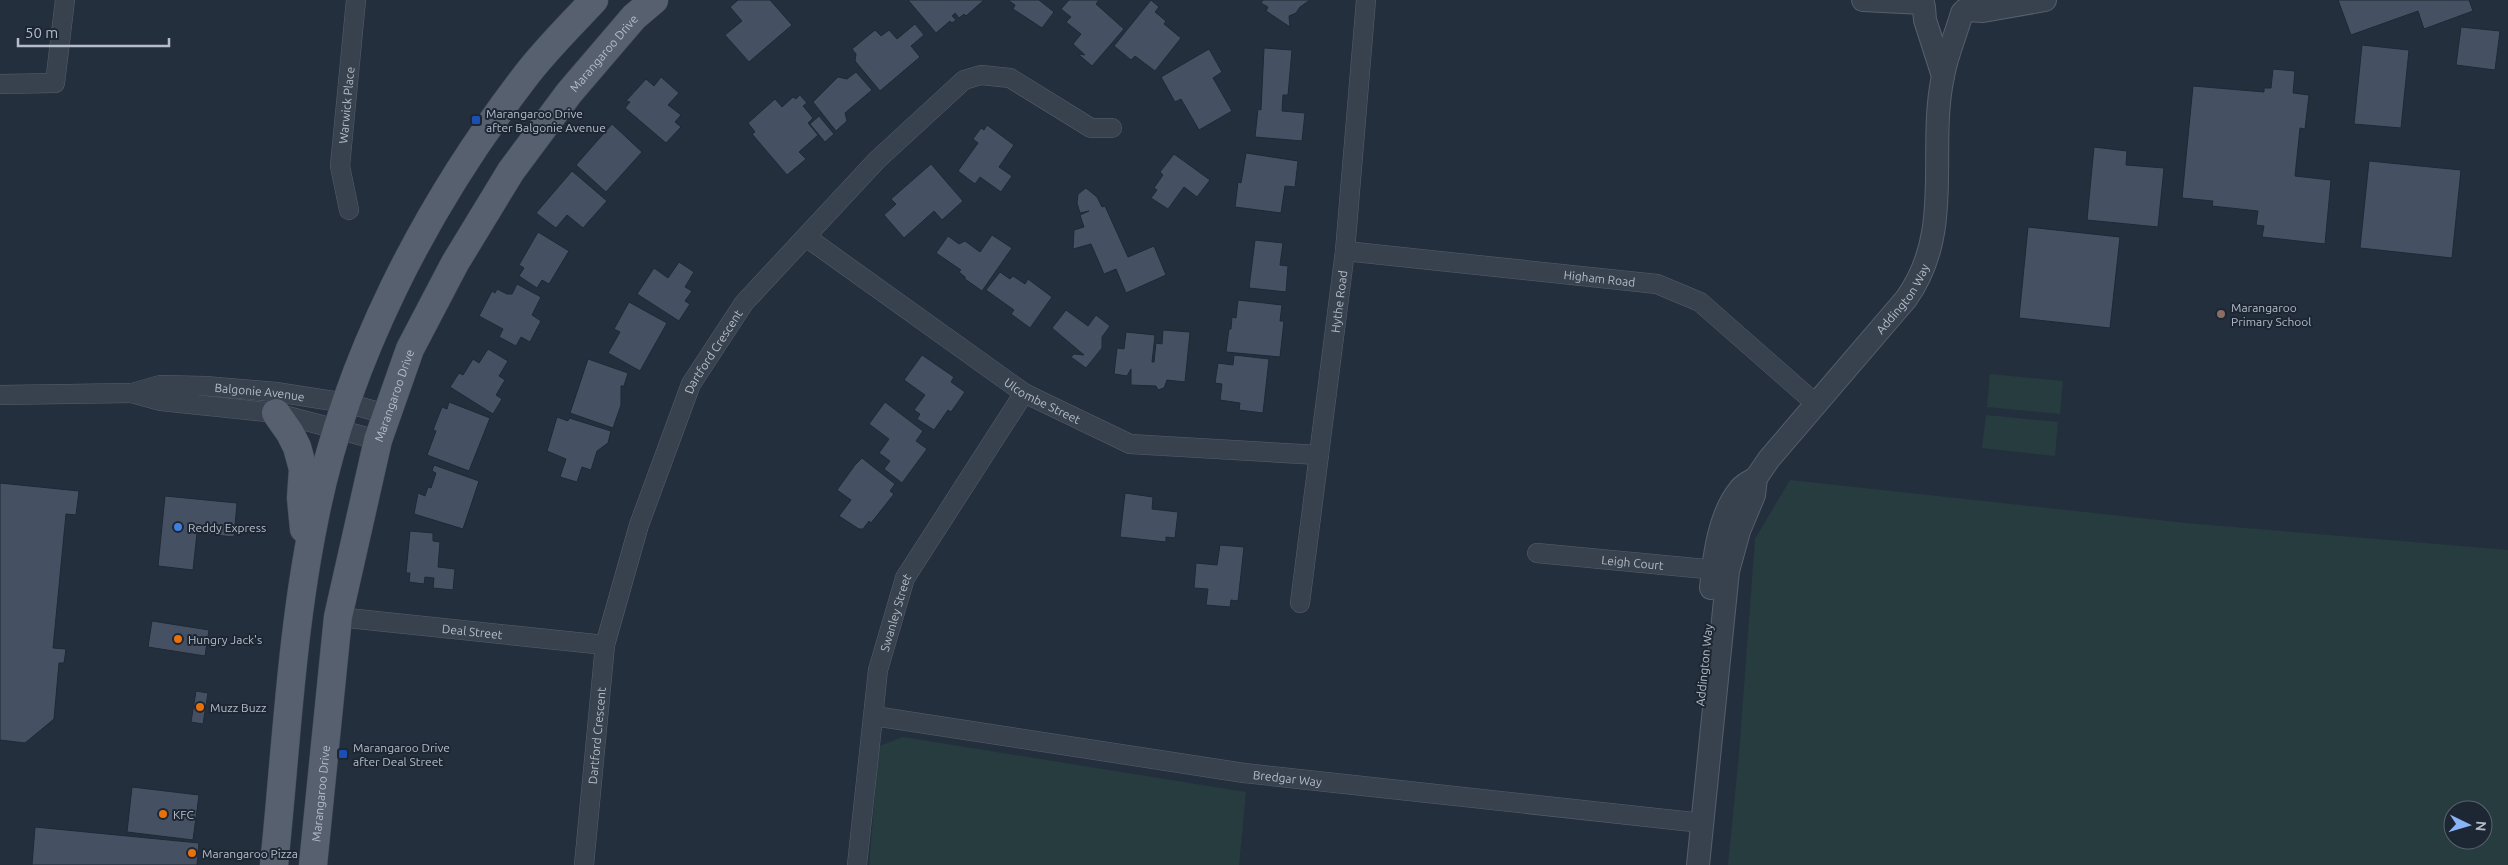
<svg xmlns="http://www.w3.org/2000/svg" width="2508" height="865" viewBox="0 0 2508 865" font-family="Ubuntu,sans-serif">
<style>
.green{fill:#263c3f;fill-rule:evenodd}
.building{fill:#455162;stroke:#1f2835}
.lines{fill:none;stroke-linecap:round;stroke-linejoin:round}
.minor-casing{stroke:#565f6c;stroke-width:20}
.tertiary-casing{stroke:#565f6c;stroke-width:24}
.primary-casing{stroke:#414a57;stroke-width:29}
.minor{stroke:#38414e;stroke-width:19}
.tertiary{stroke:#38414e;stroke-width:22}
.primary{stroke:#56606e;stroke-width:28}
.transit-dot{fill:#1a4fb4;stroke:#1d2633;stroke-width:2}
.education-dot{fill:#8d6e63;stroke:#1d2633;stroke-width:2}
.shop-dot{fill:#3f7fe0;stroke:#1d2633;stroke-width:2}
.food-dot{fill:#e8710a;stroke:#1d2633;stroke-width:2}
.labels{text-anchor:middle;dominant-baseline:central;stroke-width:4;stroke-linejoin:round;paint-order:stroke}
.street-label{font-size:12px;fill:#b4bcc9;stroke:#1d2633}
.poi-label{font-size:12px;fill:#b4bcc9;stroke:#1d2633;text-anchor:start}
</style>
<rect width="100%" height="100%" fill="#242f3e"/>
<path class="green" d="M1990 374 2063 381 2060 414 1987 407Z
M1986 415 2058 422 2055 456 1982 448Z
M1790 480 2186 523 2508 550V865H1728L1739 754 1755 539ZM2453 810H2483V840H2453Z
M903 737 1246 792 1239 865H869L879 746Z"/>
<path class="building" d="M738 0H770L792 25 749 62 725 35 742 21 730 7Z
M908 0H984L966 16 964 14 959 18 955 13 952 16 956 20 952 23 950 21 936 33Z
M1008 0H1039L1054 12 1042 28 1013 9 1015 5Z
M1069 0H1099L1096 4 1124 29 1092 66 1078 54 1085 55 1073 44 1081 34 1066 22 1071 17 1061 9Z
M1151 0 1159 7 1155 12 1166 21 1164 24 1181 38 1155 71 1135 56 1131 60 1114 46Z
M1263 0H1310L1300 7 1296 13 1289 16 1290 27 1266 11 1268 7 1261 3Z
M2338 0H2469L2473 11 2424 29 2418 11 2351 35Z
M915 24 924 35 911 46 920 57 880 91 855 61 856 54 852 49 875 30 881 36 889 30 897 39Z
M2461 27 2500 31 2495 70 2456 65Z
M2362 45 2409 50 2401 128 2354 124Z
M1264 48 1292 50 1288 95H1283L1282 111 1305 113 1302 141 1255 137 1258 109 1261 110Z
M1209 49 1222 72 1213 78 1232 111 1199 130 1181 99 1175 102 1161 77Z
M2273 69 2295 71 2293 93 2309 95 2305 129 2300 128 2295 176 2331 180 2325 244 2262 237 2264 226 2256 225 2258 211 2212 206 2213 201 2182 198 2193 86 2264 92V88H2271Z
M856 72 872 90 845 113 847 121 836 131 813 102 838 77 847 79Z
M661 77 679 93 668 105 681 115 675 122 681 127 666 143 625 108 630 102 626 101 646 79 654 86Z
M800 95 807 103 803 106 813 118 808 123 818 135 799 152 806 159 787 175 752 134 755 132 748 123 775 99 782 107 793 97 796 99Z
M819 116 834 134 825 142 810 124Z
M612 124 642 152 606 192 576 165Z
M987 125 1014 145 999 167 1012 176 1001 192 980 177 975 184 958 171 978 143 973 139 981 128 984 130Z
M2094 147 2127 151 2126 165 2164 168 2158 227 2087 220Z
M1246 153 1298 161 1295 187 1285 186 1281 213 1235 207 1238 182 1241 183Z
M1174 154 1210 180 1197 197 1184 187 1168 209 1151 198 1157 190 1154 188 1163 175 1160 172Z
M2369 161 2461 170 2452 258 2360 248Z
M931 164 963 201 942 220 934 211 904 238 884 215 896 204 891 199Z
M572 171 607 201 583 228 567 215 556 228 536 213Z
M1086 188 1097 197 1102 207 1105 206 1128 257 1154 246 1166 275 1126 293 1116 269 1104 274 1091 244 1073 249 1074 230 1084 227 1080 215 1089 211 1080 213 1077 203 1078 194Z
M2028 227 2120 237 2110 328 2019 318Z
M538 232 569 251 549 284 542 280 537 288 519 276 524 268 519 265Z
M992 235 1012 248 982 291 965 279V277L959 272 961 270 936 253 948 236 959 244 965 241 980 252Z
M1255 240 1283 243 1280 265 1288 266 1286 292 1249 288Z
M679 262 694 272 685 287 692 291 685 301 690 304 679 321 637 294 654 268 668 278Z
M1000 272 1010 279 1013 276 1025 284 1028 279 1052 297 1030 328 1011 314 1014 310 986 290Z
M517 284 541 297 532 315 541 321 530 342 521 337 516 346 499 337 503 329 479 316 492 291 495 293 497 289 507 294H512Z
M1238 300 1282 305 1280 321H1284L1280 357 1226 352 1229 329H1231L1232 317 1236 318Z
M629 302 667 323 640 371 608 353 620 332 614 329Z
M1066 310 1088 326 1096 315 1110 326 1102 337V348L1086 368 1071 357 1074 354 1084 355 1052 328Z
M1163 330 1190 332 1185 382 1167 380 1164 388 1158 390 1156 386 1131 385V369L1127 376 1114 374 1117 348 1124 349 1126 332 1155 335 1152 362H1154L1156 343 1162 344Z
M488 349 508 361 499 376 505 380 496 395 502 399 493 414 450 387 459 373 463 375 473 359 479 363Z
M922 355 954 377 951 382 965 392 951 412 948 410 934 430 917 419 920 414 914 410 925 395 904 380Z
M1234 355 1269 359 1263 413 1239 410 1240 403 1220 400 1222 384 1215 383 1218 363 1233 365Z
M588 359 628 373 624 386H621V405L613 428 570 413Z
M449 402 490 418 469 471 427 455 436 431 433 430 442 407 447 409Z
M885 402 923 431 916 441 927 449 902 483 884 469 890 461 879 453 889 439 869 424Z
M557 417 568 421 569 418 611 431 608 443 597 451 591 470 582 467 577 482 560 477 566 459 547 451Z
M862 458 895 484 890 491 894 494 871 523 869 521 863 529H859L839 516 851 500 837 490 855 465Z
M434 465 479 481 463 529 414 514 418 493 425 496 428 487 431 488 436 473 432 471Z
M0 483 79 491 76 515 66 514 53 648 66 649 64 663H59L54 719 25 743 0 740Z
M1125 493 1153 497 1152 509 1178 512 1175 538 1166 537V542L1120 537Z
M165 496 237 503 234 537 197 533 193 570 158 566Z
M410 531 433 533V541L440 542 438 567 455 569 453 590 433 588 434 578 425 577 424 584 409 582 410 573H406Z
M1220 545 1244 547 1238 601 1231 600 1230 607 1206 605 1208 589 1194 588 1196 563 1217 565Z
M152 621 209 630 205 656 148 647Z
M196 691 208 693 203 724 191 722Z
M132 787 199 795 193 840 127 832Z
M35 827 199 843 197 865H32Z"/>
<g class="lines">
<g class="minor-casing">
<g id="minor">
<path d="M0 84 55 83 65 0"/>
<path id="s1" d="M349 210 340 166 356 0"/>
<path id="s2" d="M806 237 1024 393 1130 444 1319 455"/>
<path id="s3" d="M1345 251 1657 284 1700 302 1815 403"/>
<path d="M132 393 161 401 276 413 378 440"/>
<path id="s4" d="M0 395 132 393 160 385 205 386 276 392 346 403 386 414"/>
<path id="s5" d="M1537 553 1727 571"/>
<path id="s6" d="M1300 603 1345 251 1366 0"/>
<path id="s7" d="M338 617 605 645"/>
<path id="s8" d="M874 716 1244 773 1702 823"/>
<path id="s9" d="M584 865 605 645 639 525 691 384 744 303 877 160 964 80 981 75 1010 78 1091 128H1112"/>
<path id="s10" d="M857 865 878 670 905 578 1024 393"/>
</g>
</g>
<g class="tertiary-casing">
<g id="tertiary">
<path d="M1863 0 1923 3"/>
<path d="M1924 7 1925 20 1943 76"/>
<path d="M1965 10 1983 11 2045 0"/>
<path d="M1711 588C1714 556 1719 514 1740 489 1744 484 1751 481 1756 478"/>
<path id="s11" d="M1698 865 1728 571 1739 531 1754 495 1756 478 1769 459 1906 299C1955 231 1927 152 1943 76 1947 54 1956 34 1962 13"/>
</g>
</g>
<g class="primary-casing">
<g id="primary">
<path d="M276 413 290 433 297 447 303 469 301 498 304 529"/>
<path d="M274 865C286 750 291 634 314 521 345 361 426 206 524 78 545 50 570 26 594 0"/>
<path id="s12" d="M313 865 338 617 378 440 410 349 455 263 511 171 569 93 634 17 654 0"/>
</g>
</g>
<use href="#minor" class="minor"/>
<use href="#tertiary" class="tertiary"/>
<use href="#primary" class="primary"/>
</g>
<g class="transit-dot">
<rect x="471" y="115" width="10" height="10" rx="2.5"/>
<rect x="338" y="749" width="10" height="10" rx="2.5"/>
</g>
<circle class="education-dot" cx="2221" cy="314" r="5"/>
<circle class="shop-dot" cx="178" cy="527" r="5"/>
<g class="food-dot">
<circle cx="178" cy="639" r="5"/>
<circle cx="200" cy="707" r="5"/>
<circle cx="163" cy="814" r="5"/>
<circle cx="192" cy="853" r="5"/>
</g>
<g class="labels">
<g class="street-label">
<text stroke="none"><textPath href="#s12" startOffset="882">Marangaroo Drive</textPath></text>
<text stroke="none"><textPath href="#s1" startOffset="106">Warwick Place</textPath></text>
<text stroke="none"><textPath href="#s3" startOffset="256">Higham Road</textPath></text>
<text stroke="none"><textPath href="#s11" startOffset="625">Addington Way</textPath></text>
<text stroke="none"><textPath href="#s6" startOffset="304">Hythe Road</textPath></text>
<text stroke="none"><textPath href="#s9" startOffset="535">Dartford Crescent</textPath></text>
<text stroke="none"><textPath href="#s4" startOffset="261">Balgonie Avenue</textPath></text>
<text stroke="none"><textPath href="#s12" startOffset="478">Marangaroo Drive</textPath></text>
<text stroke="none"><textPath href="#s2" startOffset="288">Ulcombe Street</textPath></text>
<text stroke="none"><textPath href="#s5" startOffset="96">Leigh Court</textPath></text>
<text stroke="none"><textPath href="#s10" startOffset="256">Swanley Street</textPath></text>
<text stroke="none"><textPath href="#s7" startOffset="135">Deal Street</textPath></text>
<text transform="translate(1704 665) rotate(-84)">Addington Way</text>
<text stroke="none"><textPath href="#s9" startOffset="130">Dartford Crescent</textPath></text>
<text stroke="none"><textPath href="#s8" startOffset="418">Bredgar Way</textPath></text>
<text stroke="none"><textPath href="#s12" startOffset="72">Marangaroo Drive</textPath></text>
</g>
<g class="poi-label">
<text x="486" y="113">Marangaroo Drive<tspan x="486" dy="14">after Balgonie Avenue</tspan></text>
<text x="2231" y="307">Marangaroo<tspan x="2231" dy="14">Primary School</tspan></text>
<text x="188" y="527">Reddy Express</text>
<text x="188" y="639">Hungry Jack's</text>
<text x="210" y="707">Muzz Buzz</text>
<text x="353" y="747">Marangaroo Drive<tspan x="353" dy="14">after Deal Street</tspan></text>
<text x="173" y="814">KFC</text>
<text x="202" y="853">Marangaroo Pizza</text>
</g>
</g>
<g transform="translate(2468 825) rotate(95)"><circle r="24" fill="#1d2633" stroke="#59626f"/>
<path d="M0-4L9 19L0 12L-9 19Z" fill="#8ab4f8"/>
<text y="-8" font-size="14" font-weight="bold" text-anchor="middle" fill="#b4bcc9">N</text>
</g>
<path d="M18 38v8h151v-8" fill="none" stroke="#b4bcc9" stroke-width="2.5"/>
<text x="25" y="38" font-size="15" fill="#b4bcc9" stroke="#1d2633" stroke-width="4" paint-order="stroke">50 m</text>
</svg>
